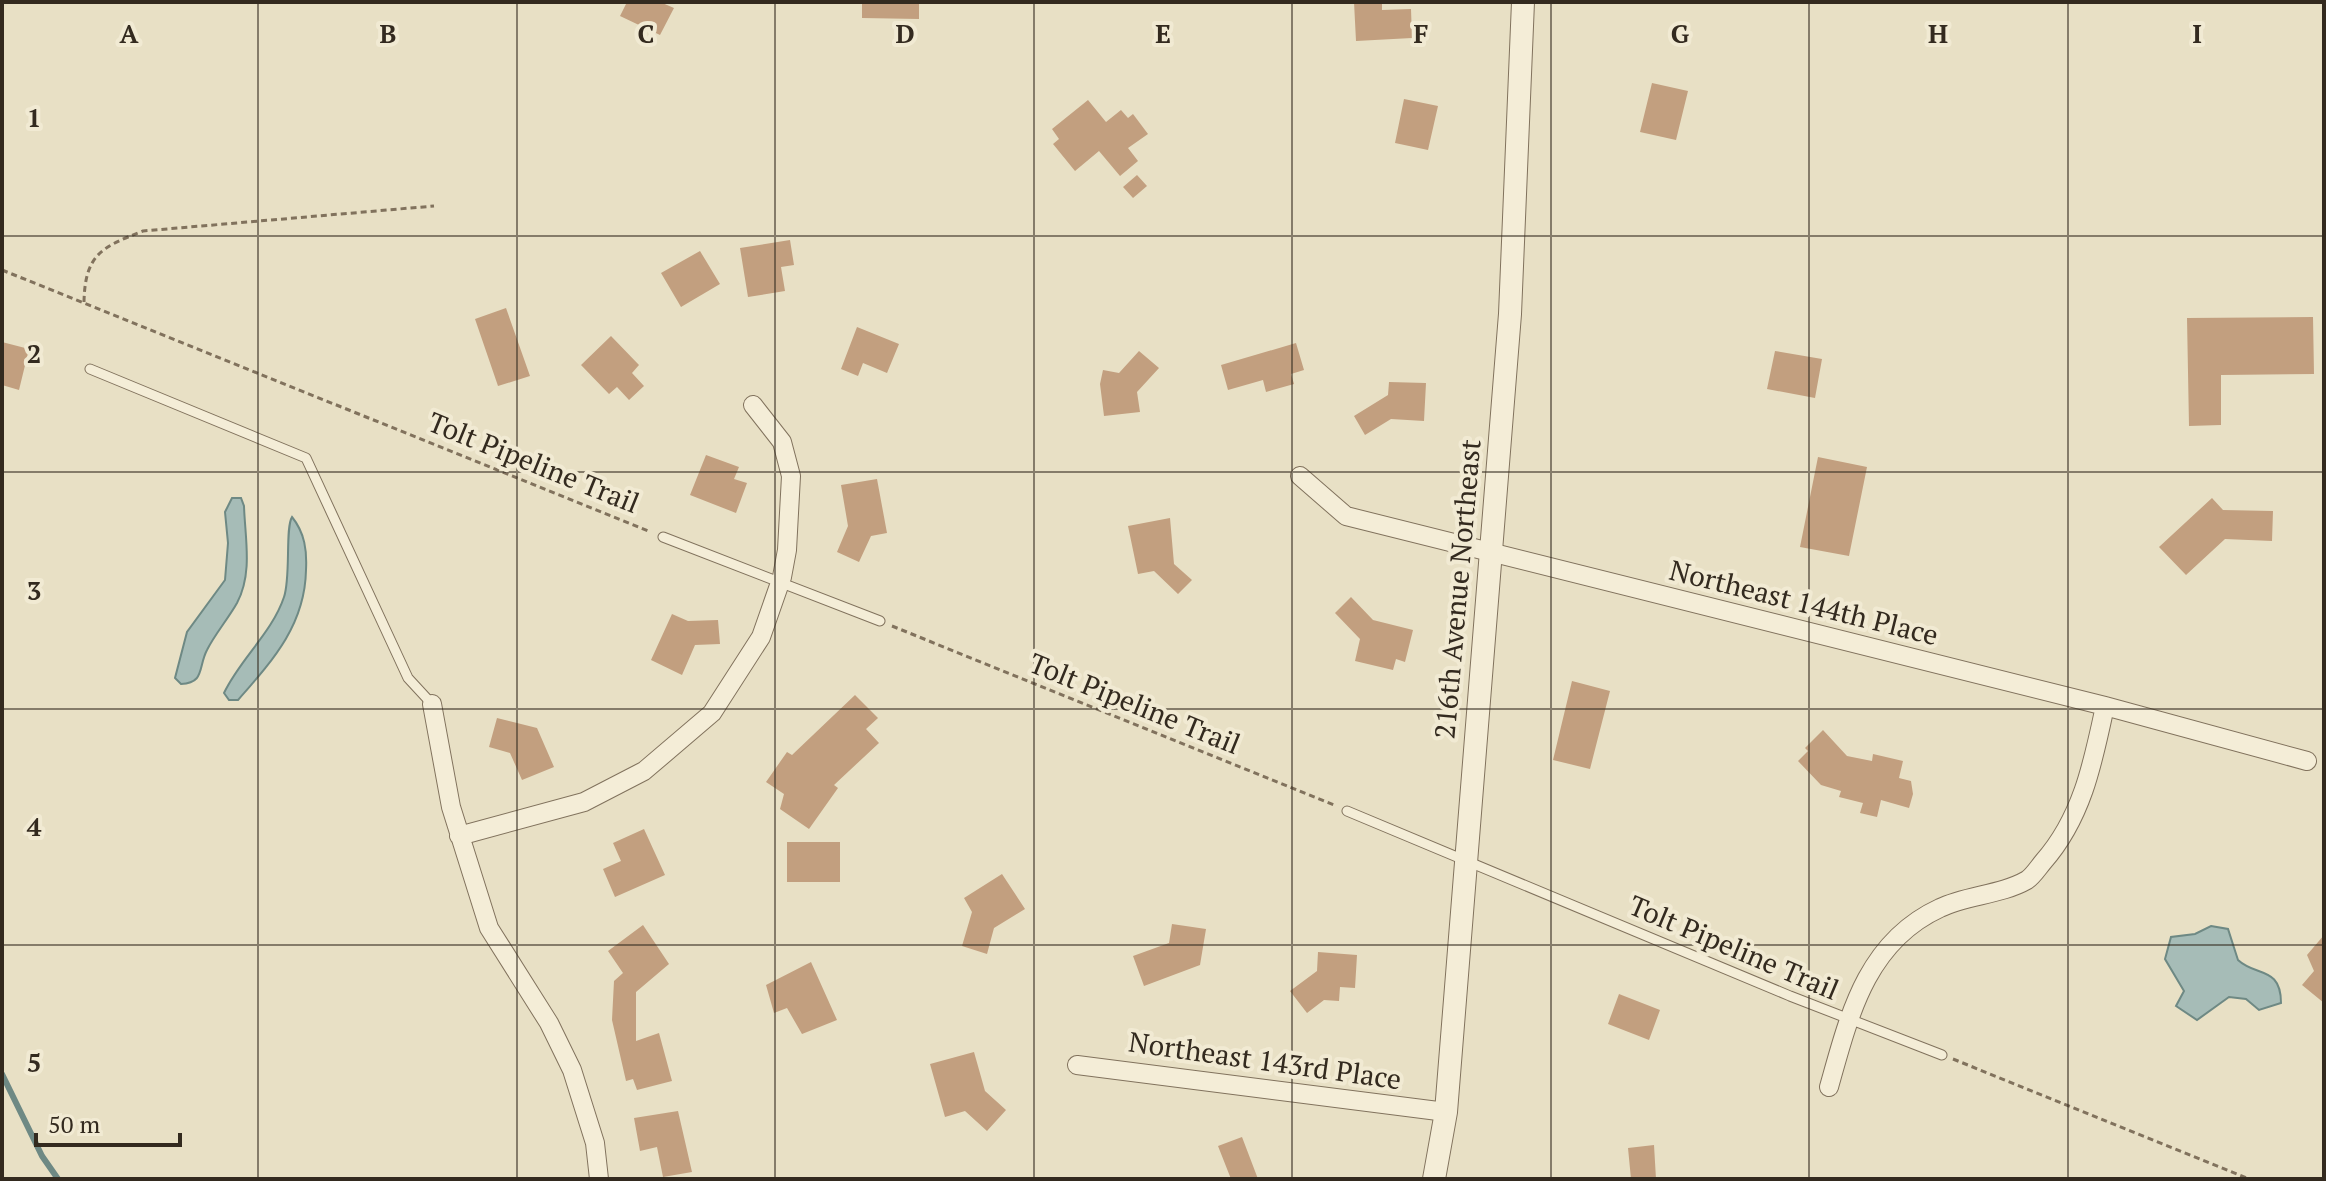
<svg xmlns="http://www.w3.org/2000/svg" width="2326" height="1181" viewBox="0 0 2326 1181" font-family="'PT Serif',serif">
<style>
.water{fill:#a6bcb7;stroke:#6e8984;stroke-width:2}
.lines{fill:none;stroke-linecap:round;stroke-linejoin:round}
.stream{stroke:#6e8984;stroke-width:6}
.building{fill:#c29f7f}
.service-casing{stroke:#81725d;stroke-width:11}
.minor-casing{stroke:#81725d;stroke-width:20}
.tertiary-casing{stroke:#81725d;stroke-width:24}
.path{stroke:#81725d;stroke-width:3;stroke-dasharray:6 4;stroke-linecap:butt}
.service{stroke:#f4edd7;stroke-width:9}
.minor{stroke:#f4edd7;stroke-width:18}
.tertiary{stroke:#f4edd7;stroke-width:22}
.grid{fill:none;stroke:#332a1f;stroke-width:2;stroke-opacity:0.55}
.labels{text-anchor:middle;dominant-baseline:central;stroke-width:8;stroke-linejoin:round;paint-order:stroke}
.street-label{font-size:28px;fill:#332a1f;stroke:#f1ead3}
.grid-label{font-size:26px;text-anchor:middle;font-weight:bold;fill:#332a1f;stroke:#f1ead3;stroke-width:8;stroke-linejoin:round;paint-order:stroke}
</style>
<rect width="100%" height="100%" fill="#e8e0c5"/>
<path class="water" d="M232 498H241L244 506C245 538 253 573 237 603 228 619 215 634 207 650 198 667 205 683 181 684L175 678 187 632 225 580 228 543 225 512Z
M292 517C305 533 307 551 306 570 305 625 273 660 238 700H229L224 693C240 659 272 633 284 597 291 577 285 528 292 517Z
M2211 926 2228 929 2238 960C2256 977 2281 966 2281 1003L2259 1010 2246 999 2229 997 2197 1020 2176 1006 2184 991 2165 959 2171 937 2195 934Z"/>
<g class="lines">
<path class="stream" d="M2 1074 42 1156 58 1179"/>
</g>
<path class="building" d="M627 2H660L674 8 660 35 620 16Z
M862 2H919V19L862 18Z
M1354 2H1382V10L1411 9 1412 38 1356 41Z
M1652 83 1688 91 1676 140 1640 132Z
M1404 99 1438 106 1428 150 1395 143Z
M1088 100 1106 122 1121 110 1128 118 1133 114 1148 134 1128 148 1138 161 1120 176 1099 151 1075 171 1053 144 1059 139 1052 129Z
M1137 175 1147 186 1133 198 1123 187Z
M790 240 794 265 781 267 785 291 748 297 740 248Z
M700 251 720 284 681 307 661 273Z
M506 308 530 376 498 386 475 319Z
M2313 317 2314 374 2221 375V425L2189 426 2187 318Z
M857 327 899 344 887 373 863 363 858 376 841 369Z
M611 336 639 365 632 373 644 386 629 400 617 387 609 394 581 365Z
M2 342 29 349 19 390 2 385Z
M1296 343 1304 370 1291 374 1294 384 1266 392 1263 380 1228 390 1221 365Z
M1139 351 1159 368 1137 392 1140 412 1104 416 1100 384 1103 370 1119 373Z
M1775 351 1822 359 1815 398 1767 389Z
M1389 382 1426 383 1424 421 1391 419 1365 435 1354 416 1388 395Z
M706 455 739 467 734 479 747 483 736 513 690 495Z
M1818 457 1867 467 1849 556 1800 547Z
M877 479 887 533 871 536 859 562 837 552 848 526 841 485Z
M2212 498 2223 510 2273 511 2272 541 2225 539 2186 575 2159 547Z
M1170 518 1174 564 1192 580 1178 594 1154 571 1138 574 1128 526Z
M1351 597 1373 620 1413 630 1405 662 1396 659 1393 670 1355 661 1360 639 1335 613Z
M672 614 688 621 718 620 720 644 695 645 682 675 651 660Z
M1572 681 1610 691 1590 769 1553 760Z
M855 695 878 718 866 729 879 743 834 785 838 788 809 829 780 809 784 794 766 782 787 752 792 755Z
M497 718 537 728 554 767 522 780 510 753 489 747Z
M1823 730 1847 756 1872 761 1873 754 1903 761 1899 778 1911 781 1913 794 1909 808 1881 800 1877 817 1860 813 1863 803 1839 797 1841 791 1821 785 1798 761 1808 751 1805 748Z
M644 829 665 875 615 897 603 869 621 861 613 843Z
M787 842H840V882H787Z
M1002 874 1025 909 994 928 987 954 962 946 972 912 964 898Z
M1172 924 1206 929 1200 965 1144 986 1133 956 1169 943Z
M643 925 669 964 636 992V1041L659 1033 672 1081 637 1090 633 1079 626 1081 612 1020 614 981 623 973 608 951Z
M2324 935V1003L2302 985 2314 971 2307 955Z
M1318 952 1357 955 1355 988 1340 987 1339 1001 1324 1000 1307 1013 1290 991 1317 971Z
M811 962 837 1020 802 1034 787 1008 774 1013 766 985Z
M1619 994 1660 1010 1649 1040 1608 1024Z
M974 1052 985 1091 1006 1110 987 1131 965 1111 945 1117 930 1064Z
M678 1111 692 1172 663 1177 657 1147 640 1151 634 1118Z
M1242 1137 1258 1179H1231L1218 1146Z
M1654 1145 1656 1179H1631L1628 1148Z"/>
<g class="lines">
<g class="service-casing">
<path id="service" d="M90 369 306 458 408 678 432 704
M663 537 880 621
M1347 811 1790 996 1942 1055"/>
</g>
<g class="minor-casing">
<path id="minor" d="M1300 476 1346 516 2105 706 2307 761
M432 704 451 807 489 928 549 1023 572 1070 595 1143 599 1179
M459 836 584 802 644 771 712 713 761 637 782 577 787 550 791 476 782 442 753 405
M1077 1065 1446 1112
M1829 1087C1849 1016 1866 942 1940 908 1966 895 2001 895 2027 880 2033 876 2038 868 2043 862 2082 818 2093 763 2105 706"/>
</g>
<g class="tertiary-casing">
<path id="tertiary" d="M1434 1179 1446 1112 1510 314 1523 2"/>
</g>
<path class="path" d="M2 270 651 532
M84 302C85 254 102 247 143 231L434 206
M892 626 1334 805
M1953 1059 2249 1179"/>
<use href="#service" class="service"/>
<use href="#minor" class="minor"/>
<use href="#tertiary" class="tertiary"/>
</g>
<path class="grid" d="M258 2V1179M517 2V1179M775 2V1179M1034 2V1179M1292 2V1179M1551 2V1179M1809 2V1179M2068 2V1179M2 236H2324M2 472H2324M2 709H2324M2 945H2324"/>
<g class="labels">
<g class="street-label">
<text transform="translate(534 462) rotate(22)">Tolt Pipeline Trail</text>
<text transform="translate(1457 589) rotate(-85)">216th Avenue Northeast</text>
<text transform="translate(1804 602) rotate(14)">Northeast 144th Place</text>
<text transform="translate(1135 703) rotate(22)">Tolt Pipeline Trail</text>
<text transform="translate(1734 947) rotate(23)">Tolt Pipeline Trail</text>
<text transform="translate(1265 1060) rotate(8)">Northeast 143rd Place</text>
</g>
</g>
<g class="grid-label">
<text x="129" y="43">A</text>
<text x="388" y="43">B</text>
<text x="646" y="43">C</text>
<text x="905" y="43">D</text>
<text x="1163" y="43">E</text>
<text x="1421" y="43">F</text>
<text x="1680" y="43">G</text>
<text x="1938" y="43">H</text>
<text x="2197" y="43">I</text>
<text x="34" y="127">1</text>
<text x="34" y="363">2</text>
<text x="34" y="600">3</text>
<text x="34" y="836">4</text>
<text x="34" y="1072">5</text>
</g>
<rect width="2326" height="1181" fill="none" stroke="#332a1f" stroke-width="8"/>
<path d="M36 1133v12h144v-12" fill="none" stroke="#332a1f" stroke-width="4"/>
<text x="48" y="1133" font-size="24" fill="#332a1f" stroke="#f1ead3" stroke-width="6" paint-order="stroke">50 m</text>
</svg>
